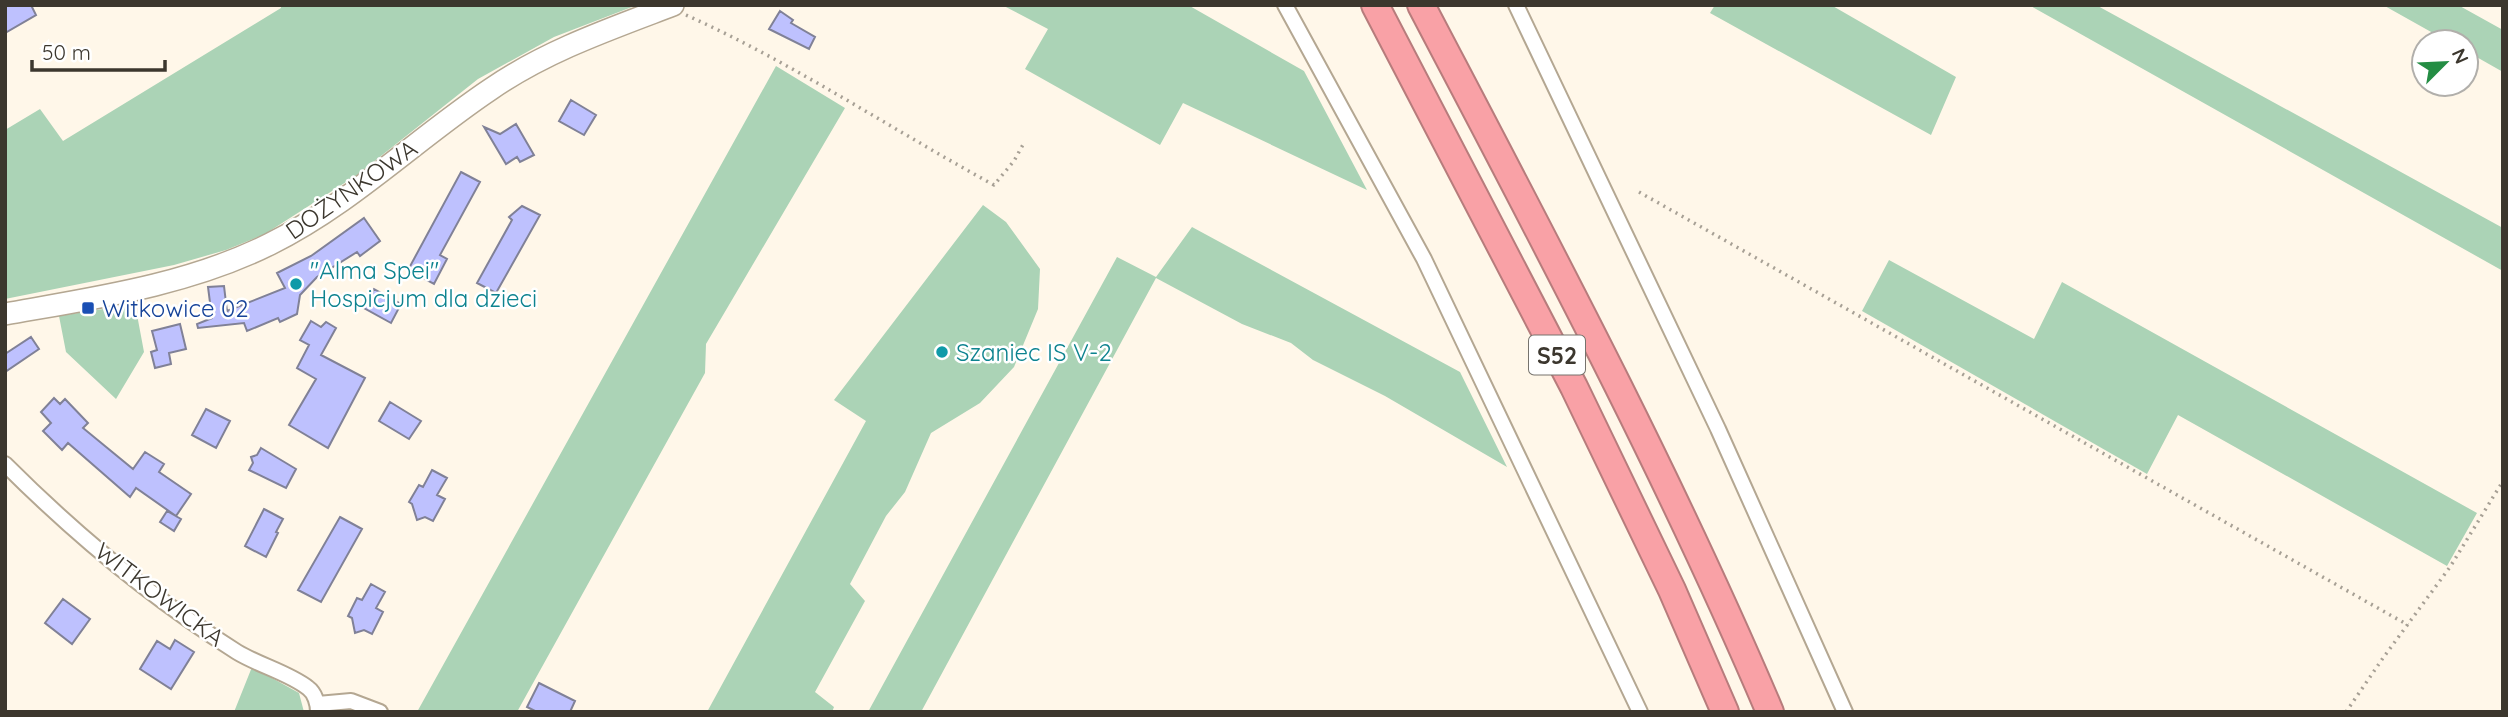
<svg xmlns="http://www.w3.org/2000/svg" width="2508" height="717" viewBox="0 0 2508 717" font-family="Quicksand,sans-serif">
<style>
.green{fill:#abd3b6}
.building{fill:#bec1fe;stroke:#808197;stroke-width:2}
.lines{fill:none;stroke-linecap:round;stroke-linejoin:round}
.street-casing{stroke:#b4a792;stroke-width:18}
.secondary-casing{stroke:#b4a792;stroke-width:24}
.highway-casing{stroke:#b77c7c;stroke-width:30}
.path{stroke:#a7a095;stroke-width:3.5;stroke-dasharray:2 5;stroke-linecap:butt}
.street{stroke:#fff;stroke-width:14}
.secondary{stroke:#fff;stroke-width:21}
.highway{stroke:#f9a1a6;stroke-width:26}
.culture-dot{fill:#0f9aa8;stroke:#fff;stroke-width:2.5}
.transit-dot{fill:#1a4fb4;stroke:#fff;stroke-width:2.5}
.labels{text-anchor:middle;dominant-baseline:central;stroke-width:5;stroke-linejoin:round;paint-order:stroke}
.shield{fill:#fff;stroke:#76736d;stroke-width:2}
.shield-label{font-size:23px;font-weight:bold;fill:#3c372e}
.street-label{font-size:24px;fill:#3c372e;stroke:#fff}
.culture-label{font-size:24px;fill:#0d838f;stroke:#fff;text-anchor:start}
.transit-label{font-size:24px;fill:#164399;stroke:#fff;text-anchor:start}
</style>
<rect width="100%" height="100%" fill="#fff7e9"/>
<path class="green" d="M281 5H637L554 37 478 79 357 175 265 234 226 250 174 265 5 299V130L40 109 63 141 281 8Z
M1002 5H1188L1304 71 1367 190 1183 103 1160 145 1025 69 1048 29Z
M1715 5H1831L1956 77 1931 135 1710 13Z
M2029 5H2096L2503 228V271Z
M2383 5H2458L2503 30V72L2466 51V42H2449Z
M776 66 845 108 706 344 705 373 517 712H417Z
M983 205 1006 222 1040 269 1038 309 1014 367 980 403 931 433 905 492 886 516 850 584 865 601 815 692 834 707 832 712H707L866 421 834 400Z
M1192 227 1460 372 1507 467 1385 396 1313 360 1291 343 1242 324 1156 278 921 712H868L1117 257 1156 277Z
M1889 260 2034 339 2062 282 2477 513 2447 566 2178 415 2147 474 1862 311Z
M135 304 144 352 116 399 66 352 59 316Z
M252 667 299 693 304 712H234Z"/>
<path class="building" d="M5 5H31L36 15 5 33Z
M780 11 793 20 791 23 815 37 809 49 769 29Z
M571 100 596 115 584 135 559 121Z
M516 124 534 155 520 162 517 157 506 164 484 127 500 134Z
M461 172 480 182 440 255 447 259 434 284 408 270Z
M522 206 540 215 496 293 477 283 512 220 509 217Z
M364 218 380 241 360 256 357 252 317 277 300 295 297 314 280 322 278 318 247 331 244 323 198 328 197 324 212 318 208 287 224 286 227 311 285 288 277 273 311 256Z
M374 289 401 304 391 323 364 308Z
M311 321 321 327 326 322 336 328 321 355 365 378 328 448 289 425 316 379 297 368 309 345 300 340Z
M180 324 186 349 169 353 171 364 155 368 151 352 157 350 152 331Z
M31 337 39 349 5 372V354Z
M54 398 60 404 65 399 88 423 83 428 133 469 145 452 164 464 159 472 191 494 176 516 136 488 130 497 68 443 62 450 43 431 51 423 41 412Z
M390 402 421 421 409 439 379 421Z
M206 409 230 421 216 448 192 435Z
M261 448 296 469 286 488 249 470 253 463 251 457 257 455Z
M432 470 447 478 437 495 445 499 433 521 425 517 417 520 412 504 409 502 419 485 423 487Z
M264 509 283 519 276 532 278 533 266 557 245 546Z
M167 511 181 519 174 531 160 522Z
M340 517 362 529 321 602 298 590Z
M371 584 385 592 376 608 383 612 372 634 364 630 355 633 352 618 348 616 357 598 362 600Z
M63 599 90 619 72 644 45 623Z
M175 640 194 652 171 689 140 669 157 641 170 649Z
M539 683 575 701 570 712H537L527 707Z"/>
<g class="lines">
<g class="street-casing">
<path id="street" d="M1285 5 1424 259 1640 712
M1516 5 1718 429 1845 712
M5 464C75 534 153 599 237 652 258 665 289 673 308 688 315 693 318 704 318 712
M318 704 351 701 380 712"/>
</g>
<g class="secondary-casing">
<path id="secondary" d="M5 314C95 298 188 285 270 244 351 204 416 139 491 89 546 51 610 29 673 5"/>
</g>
<g class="highway-casing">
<path id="highway" d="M1375 5 1574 387 1672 590 1725 712
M1421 5C1543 238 1667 470 1770 712"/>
</g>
<path class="path" d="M686 15C793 63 891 129 994 185L1014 161 1025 141
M1639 192 2408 625
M2346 712 2383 658 2450 567 2503 481"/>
<use href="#street" class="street"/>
<use href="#secondary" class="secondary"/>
<use href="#highway" class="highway"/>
</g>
<g class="culture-dot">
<circle cx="296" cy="284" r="7"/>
<circle cx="942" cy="352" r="7"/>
</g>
<rect class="transit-dot" x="81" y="301" width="14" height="14" rx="3.5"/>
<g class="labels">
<rect class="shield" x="1529" y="335.5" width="56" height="39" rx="5"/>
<g class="shield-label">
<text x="1557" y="355">S52</text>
</g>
<g class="street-label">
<text transform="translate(351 189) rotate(-35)">DOŻYNKOWA</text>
<text transform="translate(160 594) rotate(37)">WITKOWICKA</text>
</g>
<g class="culture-label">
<text x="310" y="270">"Alma Spei"<tspan x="310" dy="28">Hospicjum dla dzieci</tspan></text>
<text x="956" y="352">Szaniec IS V-2</text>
</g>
<g class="transit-label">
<text x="102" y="308">Witkowice 02</text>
</g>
</g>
<rect width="2508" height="717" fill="none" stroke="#3c372e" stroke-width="14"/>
<g transform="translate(2445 63) rotate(66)"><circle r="33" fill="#ffffff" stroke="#b1afab" stroke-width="2"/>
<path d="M0-5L12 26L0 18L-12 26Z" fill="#248d44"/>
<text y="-10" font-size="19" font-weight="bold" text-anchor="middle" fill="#3c372e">N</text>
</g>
<path d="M32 60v10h133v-10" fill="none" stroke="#3c372e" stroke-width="3.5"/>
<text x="42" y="60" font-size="21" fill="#3c372e" stroke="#ffffff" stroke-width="5" paint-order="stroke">50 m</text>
</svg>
